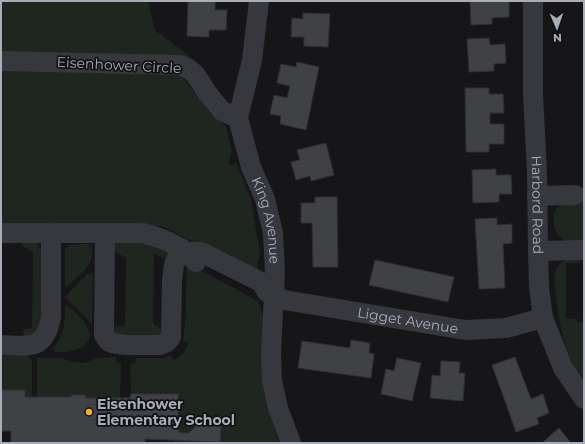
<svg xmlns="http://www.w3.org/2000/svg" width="585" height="444" viewBox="0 0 585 444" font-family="Montserrat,sans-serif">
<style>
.green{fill:#1e261f}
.building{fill:#404145;stroke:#303034}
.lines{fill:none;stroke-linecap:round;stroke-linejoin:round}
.minor{stroke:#37383d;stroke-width:20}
.poi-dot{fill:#f2b134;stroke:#111113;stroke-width:1.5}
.labels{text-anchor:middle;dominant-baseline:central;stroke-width:3.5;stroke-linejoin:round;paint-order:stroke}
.street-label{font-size:14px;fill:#a8adb8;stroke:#111113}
.poi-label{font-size:14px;font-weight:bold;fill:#a8adb8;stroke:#111113;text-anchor:start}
</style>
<rect width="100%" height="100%" fill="#161618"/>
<path class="green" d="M1 1H148L155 30 192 58 166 56 1 52Z
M1 68 178 71 210 113 226 126 232 152 228 164 233 165 236 162 251 199 260 253 257 267 258 269 256 272 250 271 162 226 1 223Z
M573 200H584V242C578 241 571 243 565 241 556 238 552 222 554 214 557 205 566 201 573 200Z
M118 242H146L173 253 171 261 154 254 153 324 166 331 164 335H113V327L125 326 126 258 114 251 115 243Z
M22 243H37L42 252V321L34 334 27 337 24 335 23 331 25 329 32 328 33 252 22 246Z
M83 244H88L92 248C94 268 80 273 68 286H65V249L69 245Z
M567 259 581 260 579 263H566V318L577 319V322H584V383C566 358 560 328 556 298 555 289 553 278 556 269 558 265 563 261 567 259Z
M187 263 258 301 263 315 269 411 279 443H174V440L220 442 189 433H181L178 431V394H131L130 364 135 363 136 358H165L170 355 174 360 182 355 189 343 183 341 185 324Z
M87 274H93L92 324 65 297Z
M65 305C77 311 88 324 90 337 86 347 79 351 69 350L67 352H55L53 348C65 335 65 322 65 305Z
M1 356H28L32 360V397H25V390H1Z
M116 357V363H121L120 398H86L84 395H72L71 397H37V358H62L68 361 82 363 91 361 96 358Z"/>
<path class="building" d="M188 1H215V10H227L226 30H209V37L187 36Z
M470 1H509V17L492 18V24L471 25Z
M303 13 330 14 328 47 304 46V37H291L292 18 303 19Z
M489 38 490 45 505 44 506 63 494 64V71L469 72 467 39Z
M297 62 319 67 306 130 280 124 281 116 270 114 274 95 287 98 290 86 277 83 281 64 296 67Z
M465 88H489V94H503L504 113H490V124H504V144H489V152H466Z
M326 143 334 175 311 181 310 176 296 180 291 162 300 160 297 150Z
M496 169V175H511L512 194H499V202L473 203 472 170Z
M315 197H337L338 267H313L312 223H301V203H315Z
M497 218V225L512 224V243L503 244 505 288 479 289 475 219Z
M375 260 454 277 448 302 369 285Z
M351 340 370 343 369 353 374 354 371 378 298 368 302 341 350 348Z
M515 357 531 399 543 394 549 413 537 418 539 424 516 432 492 365Z
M397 358 421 363 412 401 381 394 386 369 394 371Z
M441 361 460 362 459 373H465L463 401 430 398 432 375 440 376Z
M1 390H25V397H71L72 395H85L86 398H130L131 394H178V431L181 433H189L197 425 221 426 220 442 145 439V443H11V431H1Z
M559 428 571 443H542Z"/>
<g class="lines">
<g class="minor">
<path id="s1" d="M259 1 252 60 238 118 251 167 265 199 273 233 275 272 271 354 272 380 278 408 291 443"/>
<path id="s2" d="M533 1V94L537 172 538 251 539 287 543 318 563 368 584 399"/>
<path d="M1 61 180 65 189 69 195 74 208 94 222 111 238 118"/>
<path d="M537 196 575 195"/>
<path d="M1 233H143C163 238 183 246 196 262"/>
<path d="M105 234 104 335 108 341 112 343 125 345H160L167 342 171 337 172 280 174 265 181 248"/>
<path d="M538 251 584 250"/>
<path id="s3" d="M189 252H201L261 282 267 292 284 300 465 330 506 328 543 318"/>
<path d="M1 345C29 346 45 351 51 317V233"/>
</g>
</g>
<circle class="poi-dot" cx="89" cy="412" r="4"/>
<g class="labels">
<g class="street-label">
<text transform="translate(119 65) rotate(3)">Eisenhower Circle</text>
<text stroke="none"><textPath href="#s2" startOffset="204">Harbord Road</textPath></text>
<text stroke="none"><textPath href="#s1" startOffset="226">King Avenue</textPath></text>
<text stroke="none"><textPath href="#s3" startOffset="235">Ligget Avenue</textPath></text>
</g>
<g class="poi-label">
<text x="97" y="404">Eisenhower<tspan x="97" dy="16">Elementary School</tspan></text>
</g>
</g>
<rect width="585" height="444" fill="none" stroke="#a8adb8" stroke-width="4"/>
<g transform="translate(557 28) rotate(178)" stroke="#111113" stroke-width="3" paint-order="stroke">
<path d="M0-3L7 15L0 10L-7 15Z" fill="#a8adb8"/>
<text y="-6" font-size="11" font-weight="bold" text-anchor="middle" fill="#a8adb8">N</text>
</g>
</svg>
